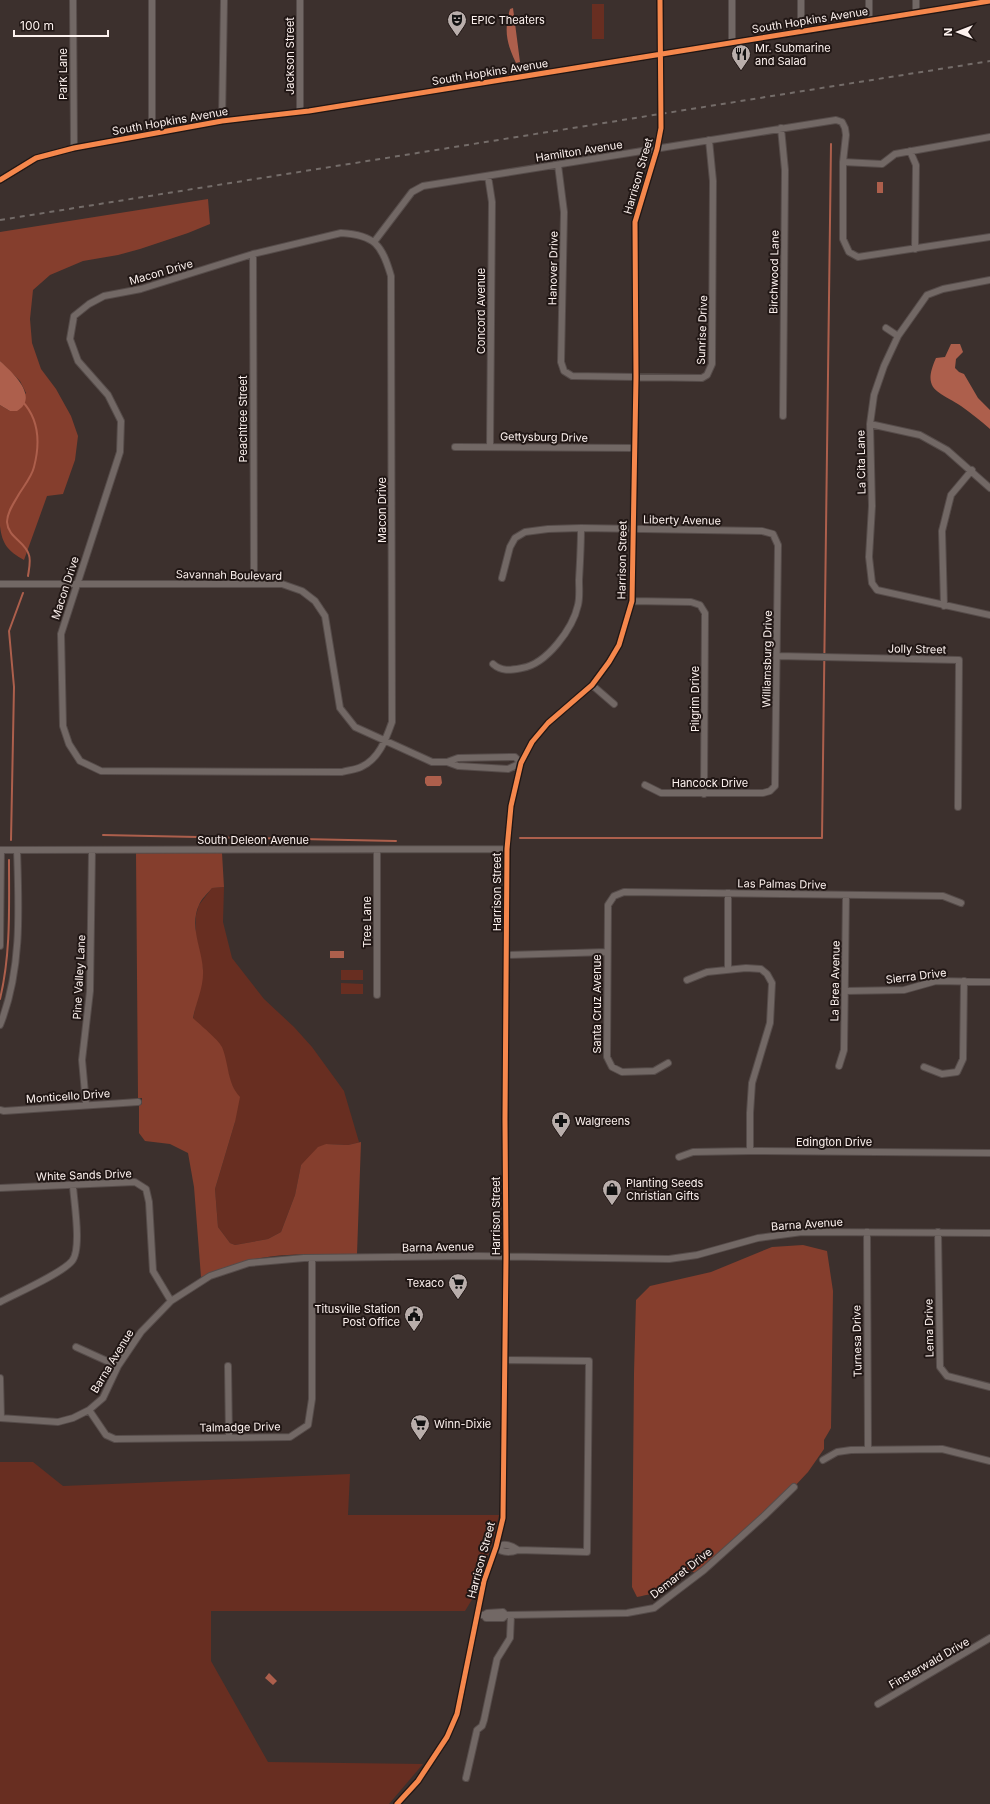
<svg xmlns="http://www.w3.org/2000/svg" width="990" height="1804" viewBox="0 0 990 1804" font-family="Inter,sans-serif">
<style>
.green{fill:#682e21}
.forest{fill:#853e2d}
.water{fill:#ad5f4c}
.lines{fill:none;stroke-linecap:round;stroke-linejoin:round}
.stream{stroke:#ad5f4c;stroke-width:2}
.minor-casing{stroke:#564c4a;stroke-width:8}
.minor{stroke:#726865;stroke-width:6}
.rail{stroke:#746c69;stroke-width:2;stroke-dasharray:5 5;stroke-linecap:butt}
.cycleway-casing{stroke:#211715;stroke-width:8}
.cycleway{stroke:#f5874c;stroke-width:5}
.labels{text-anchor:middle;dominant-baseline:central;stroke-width:4;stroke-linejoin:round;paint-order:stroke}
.poi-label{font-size:11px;fill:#fdf2ef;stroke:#211715;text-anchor:start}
.street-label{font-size:11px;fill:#fdf2ef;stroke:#211715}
</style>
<rect width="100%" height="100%" fill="#3c302d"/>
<path class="green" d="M592 4H604V39H592Z
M224 887 223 922 232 958 264 999 294 1027 312 1047 344 1091 359 1142H361L348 1145 326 1144 301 1165 295 1195 281 1232 268 1239 235 1245 230 1243 218 1227 215 1189 235 1122V1092L230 1080 221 1046 193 1019 203 970 196 936V915L199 905 212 888Z
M341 970H363V980H341Z
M341 983 363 984V994H341Z
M0 1462H33L63 1486 350 1474 348 1515H499L492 1545 491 1546 479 1588 465 1611H211V1661L268 1762 423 1764 389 1804H0Z"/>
<path class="forest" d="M208 199 210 224 188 233 140 249 118 255 83 261 50 275 33 290 30 319 32 343 41 369 56 389 71 416 78 436 75 460 63 494 47 496 24 560C8 551 2 544 0 526V405L10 411 26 393 20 381 0 361V232Z
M136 853H222L224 887 212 888C208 893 201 899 199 905 189 926 202 949 203 970 204 987 196 1002 193 1018 200 1025 218 1039 222 1047 229 1064 227 1083 240 1097L235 1122 215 1189 218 1227 230 1243 235 1245 268 1239 281 1232 295 1195 301 1165 318 1147 326 1144 348 1145 361 1142 357 1254C322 1255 285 1252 250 1260 233 1264 218 1274 201 1277L194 1187 188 1153 170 1144 145 1141 139 1133V1105L142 1104V1098H138Z
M803 1245 827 1251 833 1291 831 1428 824 1440V1449L808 1472 793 1488 700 1575 686 1569C678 1593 659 1592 637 1597L632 1587 634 1373 636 1300 650 1286 711 1272 772 1247Z"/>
<path class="water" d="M513 8 520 62 516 63C506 42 504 30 510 9Z
M877 182H883V193H877Z
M951 344H960L963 352 956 359 955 368 959 372 964 374 978 398 990 410V429C981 421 971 413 961 406 939 391 921 391 936 358L945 357Z
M0 361C12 372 40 397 17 411H10L0 405Z
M427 776H441L442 783 440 786H427L425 783V778Z
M330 951H344V958H330Z
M269 1673 277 1681 273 1685 265 1678Z"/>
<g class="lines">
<path class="stream" d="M22 401C39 419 40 444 34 467 32 476 24 486 19 494 14 503 7 512 7 522 8 538 25 541 29 555 31 561 29 569 28 576
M103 835 396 841
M520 838H822L831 144
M11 840 14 687 9 631 23 593
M0 999C11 953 9 907 9 860"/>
<g class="minor-casing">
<path id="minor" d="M73 0 74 148
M732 0V43
M801 0V32
M916 0V13
M869 21V0
M300 112V0
M222 121 224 0
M781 128 785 170 783 416
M152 133V0
M910 151 916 165 915 249
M843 162 882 164 895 154 990 137
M558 165 564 212 561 362 564 371 572 376 702 378 707 375 712 364 713 181 709 140
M488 176 492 202 490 447
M0 180 36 158 74 148 222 121 309 111 990 1
M341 233C375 235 382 245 391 276L392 722C386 739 379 759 361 767 355 770 348 770 342 772L101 771 80 761 69 744 63 726 61 634 120 452 121 421 108 395 78 361 70 339 74 316 89 304 104 296 141 289 253 254Z
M374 242 412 192 423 186 836 120 842 122 845 128 846 135 843 162V239L849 252 858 257 990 237
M253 254 254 584
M990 280 943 289 927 295 898 336 884 366 874 395 870 424 872 506 869 557 872 583 877 590 990 615
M886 328 898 336
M870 424 920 435 947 450 990 488
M455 447 634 448
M502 578 510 547 515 538 525 532 548 529 581 528 762 531 773 534 778 545 775 786 770 791 763 793H661L645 785
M0 584H282L302 591 315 601 325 616 340 708 355 727 432 762H447L458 766 508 769 521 763
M632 601 691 602 700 605 705 613 704 794
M944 606 942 531 951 495 972 470
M777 656 959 660 958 807
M493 664C502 672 511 670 522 668 547 664 573 628 578 605 580 597 579 588 579 580 580 563 581 545 581 528
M592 685 614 704
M447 762 458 758 515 757 521 763
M0 850 507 849
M377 850V995
M728 893V969
M0 946 1 850
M507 955 607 952
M687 980 707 972 746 968 761 969 767 974 772 983 770 1023 752 1083 750 1113V1151
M845 991 904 990 936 981 990 982
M0 1025C22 970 19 909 17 850
M668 1063 654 1071 622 1072 612 1067 607 1057 608 905 614 896 624 892 943 896 961 903
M839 1066 844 1050 846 895
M924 1067 942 1074 957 1072 963 1059 964 981
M86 1104 82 1060 90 991 92 850
M0 1110 4 1111 138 1102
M679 1157 693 1152 750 1151 990 1153
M0 1188 135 1182 146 1189 149 1202 153 1271 171 1301
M867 1232 868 1449
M938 1232 940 1367 947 1376 990 1387
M0 1302C17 1293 61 1274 72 1261 82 1249 74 1202 73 1186
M76 1347 118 1366
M505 1360 589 1361 587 1552 518 1550C510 1553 502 1553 496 1547 503 1543 511 1545 518 1550
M228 1366 229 1437
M0 1378 1 1418
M89 1410 106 1435 115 1439 290 1437 308 1425 312 1399V1258
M0 1418 58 1422 73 1418 89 1410 103 1398 118 1366 141 1332 171 1301 210 1276 249 1263 304 1258 478 1256 669 1259 697 1255 758 1238 802 1232 990 1233
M823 1460 837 1452 851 1450 942 1449 990 1461
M478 1615H484L486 1618H503L506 1615 627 1613 654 1608 704 1570 764 1516 794 1487
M484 1615 487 1613 503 1612 506 1615
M878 1704 990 1638
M466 1778 477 1730 482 1726 484 1720 497 1659 510 1638 511 1615
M397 1804 418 1781 447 1737 457 1714 484 1581 496 1547 503 1518 506 1257 505 1119 507 849 511 806 521 763 532 742 548 723 592 685 609 662 619 645 632 601 636 377 635 222 657 149 661 128 660 0"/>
</g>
<use href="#minor" class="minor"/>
<path class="rail" d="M0 220 990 61"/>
<g class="cycleway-casing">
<path id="cycleway" d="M0 180 36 158 74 148 222 121 309 111 990 1
M397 1804 418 1781 447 1737 457 1714 484 1581 496 1547 503 1518 506 1257 505 1119 507 849 511 806 521 763 532 742 548 723 592 685 609 662 619 645 632 601 636 377 635 222 657 149 661 128 660 0"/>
</g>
<use href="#cycleway" class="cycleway"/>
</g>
<defs>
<g id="theatre-pin" transform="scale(1)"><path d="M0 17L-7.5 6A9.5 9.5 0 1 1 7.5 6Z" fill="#b9aeab" stroke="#211715"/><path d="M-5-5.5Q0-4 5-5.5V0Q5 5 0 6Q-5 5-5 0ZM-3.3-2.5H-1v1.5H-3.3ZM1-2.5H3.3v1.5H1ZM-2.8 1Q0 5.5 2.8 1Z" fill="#111"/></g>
<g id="restaurant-pin" transform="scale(1)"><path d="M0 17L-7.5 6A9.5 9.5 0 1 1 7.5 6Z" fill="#b9aeab" stroke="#211715"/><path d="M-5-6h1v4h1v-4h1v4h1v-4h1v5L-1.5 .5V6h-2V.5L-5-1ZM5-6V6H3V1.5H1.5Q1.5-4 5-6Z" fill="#111"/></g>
<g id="pharmacy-pin" transform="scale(1)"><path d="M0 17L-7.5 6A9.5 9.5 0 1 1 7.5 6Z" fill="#b9aeab" stroke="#211715"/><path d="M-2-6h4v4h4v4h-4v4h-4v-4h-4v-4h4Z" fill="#111"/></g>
<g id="shop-pin" transform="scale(1)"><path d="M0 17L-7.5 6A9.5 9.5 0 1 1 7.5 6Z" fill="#b9aeab" stroke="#211715"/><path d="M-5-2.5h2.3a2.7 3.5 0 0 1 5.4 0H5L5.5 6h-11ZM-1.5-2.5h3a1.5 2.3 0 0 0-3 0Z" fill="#111"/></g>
<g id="supermarket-pin" transform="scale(1)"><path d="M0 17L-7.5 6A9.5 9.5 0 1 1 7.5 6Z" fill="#b9aeab" stroke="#211715"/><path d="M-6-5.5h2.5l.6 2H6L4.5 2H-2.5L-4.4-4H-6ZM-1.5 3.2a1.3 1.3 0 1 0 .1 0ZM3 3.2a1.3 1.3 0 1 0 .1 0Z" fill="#111"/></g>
<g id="civic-pin" transform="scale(1)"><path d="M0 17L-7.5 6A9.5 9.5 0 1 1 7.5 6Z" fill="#b9aeab" stroke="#211715"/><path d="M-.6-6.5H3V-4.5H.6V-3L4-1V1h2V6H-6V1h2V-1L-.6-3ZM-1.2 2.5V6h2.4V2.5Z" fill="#111"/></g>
</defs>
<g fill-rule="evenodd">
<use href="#theatre-pin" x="457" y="20"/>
<use href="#restaurant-pin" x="741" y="54"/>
<use href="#pharmacy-pin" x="561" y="1121"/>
<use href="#shop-pin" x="612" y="1189"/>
<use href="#supermarket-pin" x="458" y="1283"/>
<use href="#civic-pin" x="414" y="1315"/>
<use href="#supermarket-pin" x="420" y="1424"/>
</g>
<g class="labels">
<g class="poi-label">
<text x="471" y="20">EPIC Theaters</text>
<text x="755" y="48">Mr. Submarine<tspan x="755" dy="13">and Salad</tspan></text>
<text x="575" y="1121">Walgreens</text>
<text x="626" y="1183">Planting Seeds<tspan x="626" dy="13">Christian Gifts</tspan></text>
<text x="444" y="1283" text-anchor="end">Texaco</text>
<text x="400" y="1309" text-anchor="end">Titusville Station<tspan x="400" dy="13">Post Office</tspan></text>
<text x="434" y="1424">Winn-Dixie</text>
</g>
<g class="street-label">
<text transform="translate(810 20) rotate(-9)">South Hopkins Avenue</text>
<text transform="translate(290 56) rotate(-90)">Jackson Street</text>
<text transform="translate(490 72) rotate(-9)">South Hopkins Avenue</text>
<text transform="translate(63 74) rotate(-90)">Park Lane</text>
<text transform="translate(170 121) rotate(-10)">South Hopkins Avenue</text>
<text transform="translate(579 151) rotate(-9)">Hamilton Avenue</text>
<text transform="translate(638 176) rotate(-74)">Harrison Street</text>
<text transform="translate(553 268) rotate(-89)">Hanover Drive</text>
<text transform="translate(161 272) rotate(-16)">Macon Drive</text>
<text transform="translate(774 272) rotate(-89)">Birchwood Lane</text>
<text transform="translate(481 311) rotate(-90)">Concord Avenue</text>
<text transform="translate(702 330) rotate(-88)">Sunrise Drive</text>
<text transform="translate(243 419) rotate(-90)">Peachtree Street</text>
<text transform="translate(544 437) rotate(1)">Gettysburg Drive</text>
<text transform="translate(861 462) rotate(-91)">La Cita Lane</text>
<text transform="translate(382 510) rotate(-90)">Macon Drive</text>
<text transform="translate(682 520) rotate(1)">Liberty Avenue</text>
<text transform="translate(622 560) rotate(-89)">Harrison Street</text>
<text transform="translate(229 575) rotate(1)">Savannah Boulevard</text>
<text transform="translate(65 588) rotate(-72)">Macon Drive</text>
<text transform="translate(917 649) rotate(1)">Jolly Street</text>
<text transform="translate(767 659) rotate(-89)">Williamsburg Drive</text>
<text transform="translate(695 699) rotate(-90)">Pilgrim Drive</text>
<text x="710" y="783">Hancock Drive</text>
<text x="253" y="840">South Deleon Avenue</text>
<text transform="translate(782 884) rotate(1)">Las Palmas Drive</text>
<text transform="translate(497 892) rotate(-90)">Harrison Street</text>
<text transform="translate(367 922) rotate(-90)">Tree Lane</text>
<text transform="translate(916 976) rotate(-7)">Sierra Drive</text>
<text transform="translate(79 977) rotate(-87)">Pine Valley Lane</text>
<text transform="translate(835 981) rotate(-89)">La Brea Avenue</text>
<text transform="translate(597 1004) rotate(-90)">Santa Cruz Avenue</text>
<text transform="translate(68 1096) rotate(-4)">Monticello Drive</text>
<text x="834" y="1142">Edington Drive</text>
<text transform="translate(84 1175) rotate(-2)">White Sands Drive</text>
<text transform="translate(496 1216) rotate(-90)">Harrison Street</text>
<text transform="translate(807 1224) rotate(-4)">Barna Avenue</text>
<text transform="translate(438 1247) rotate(-1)">Barna Avenue</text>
<text transform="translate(929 1328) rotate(-91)">Lema Drive</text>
<text transform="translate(857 1341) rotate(-91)">Turnesa Drive</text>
<text transform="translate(112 1361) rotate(-59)">Barna Avenue</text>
<text transform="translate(240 1427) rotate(-1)">Talmadge Drive</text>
<text transform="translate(481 1560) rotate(-75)">Harrison Street</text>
<text transform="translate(681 1573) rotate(-38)">Demaret Drive</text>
<text transform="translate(929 1663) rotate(-30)">Finsterwald Drive</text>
</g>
</g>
<g transform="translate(958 32) rotate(270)" stroke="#211715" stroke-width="3" paint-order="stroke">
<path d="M0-3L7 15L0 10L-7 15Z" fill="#fdf2ef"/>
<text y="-6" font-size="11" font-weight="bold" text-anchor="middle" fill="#fdf2ef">N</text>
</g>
<path d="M14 30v6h94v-6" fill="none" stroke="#fdf2ef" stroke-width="2"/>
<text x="20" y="30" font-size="12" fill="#fdf2ef" stroke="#211715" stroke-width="3" paint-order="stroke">100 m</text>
</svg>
